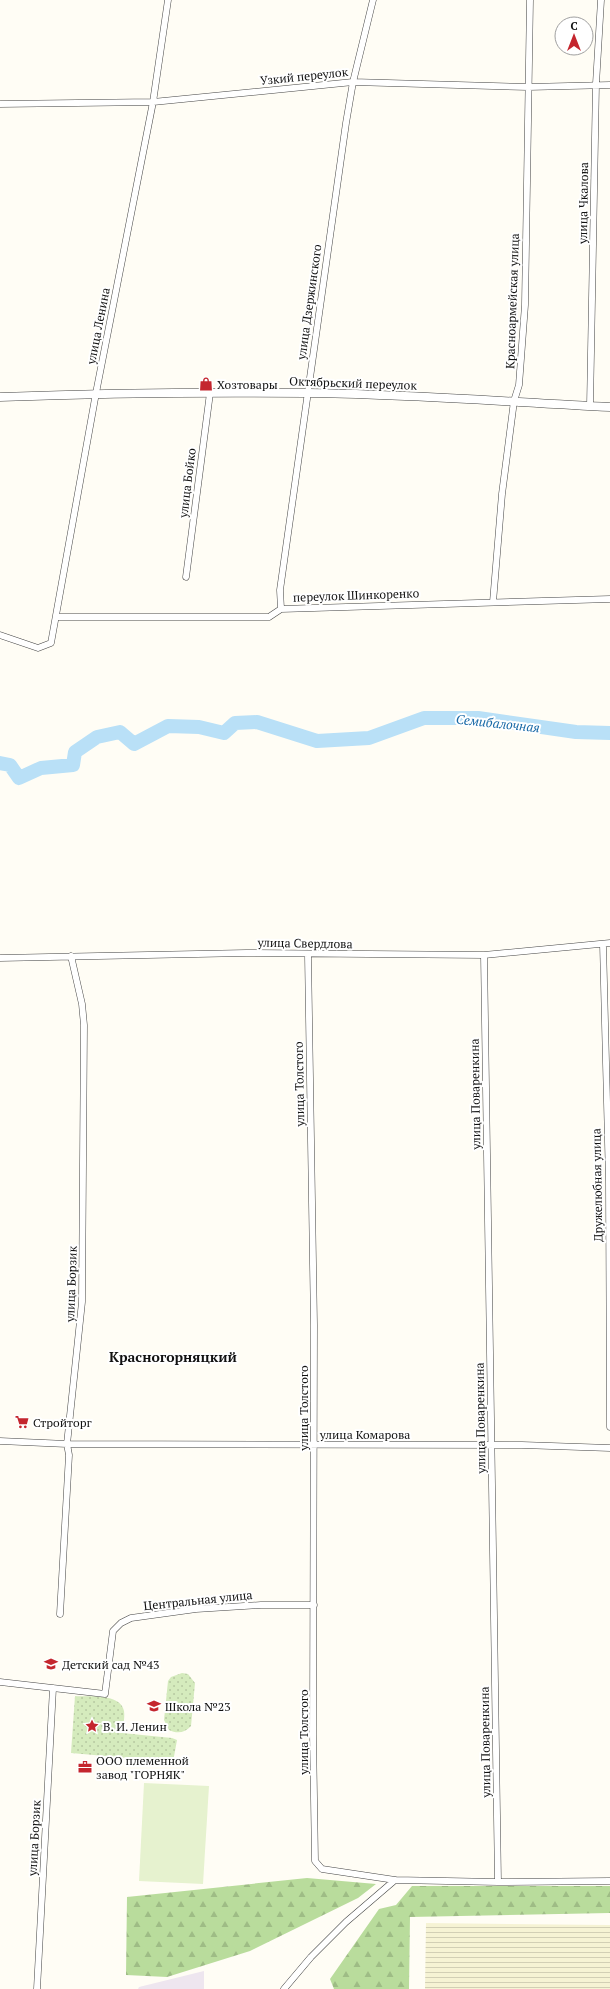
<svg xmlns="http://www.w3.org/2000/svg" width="610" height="1989" viewBox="0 0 610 1989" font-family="'PT Serif',serif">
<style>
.industrial{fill:#eee6ef}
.farmland{fill:url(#farmland-rules)}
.grass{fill:url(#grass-dots)}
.forest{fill:url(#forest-firs)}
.pitch{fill:#e6f2cf}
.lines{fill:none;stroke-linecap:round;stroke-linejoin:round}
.river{stroke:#b9e0f7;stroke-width:14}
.minor-casing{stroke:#444;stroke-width:7}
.tertiary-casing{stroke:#444;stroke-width:9}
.minor{stroke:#fff;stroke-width:6}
.tertiary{stroke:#fff;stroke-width:8}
.labels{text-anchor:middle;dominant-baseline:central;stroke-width:4;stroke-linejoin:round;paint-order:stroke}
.street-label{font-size:12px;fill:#111;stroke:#fff}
.poi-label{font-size:12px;fill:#111;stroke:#fff;text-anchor:start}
.water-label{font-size:13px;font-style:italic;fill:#1768a6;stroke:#fff}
.quarter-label{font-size:14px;font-weight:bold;fill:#111;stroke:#fff}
</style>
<defs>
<pattern id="farmland-rules" width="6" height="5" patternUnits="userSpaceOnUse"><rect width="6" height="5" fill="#f6f3d4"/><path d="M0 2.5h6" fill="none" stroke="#d2cfb5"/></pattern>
<pattern id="grass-dots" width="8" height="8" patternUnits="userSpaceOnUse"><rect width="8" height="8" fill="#d5ebbd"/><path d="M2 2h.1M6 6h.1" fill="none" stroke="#b6c8a1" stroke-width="1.8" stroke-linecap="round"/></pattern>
<pattern id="forest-firs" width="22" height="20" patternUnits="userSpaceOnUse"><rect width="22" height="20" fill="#b9dc9c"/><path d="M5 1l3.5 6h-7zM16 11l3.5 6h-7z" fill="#9ebc85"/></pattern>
</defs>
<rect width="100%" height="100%" fill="#fffdf5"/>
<path class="industrial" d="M204 1971V1989H138L139 1987Z"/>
<path class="farmland" d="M426 1923 610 1925V1989H425Z"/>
<path class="grass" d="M182 1673 188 1674 195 1683 191 1726C185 1733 177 1734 169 1730L164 1720 168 1681 171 1677Z
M75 1696C88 1697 121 1693 124 1711 125 1718 123 1726 122 1733L172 1738 177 1740 173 1762 71 1753Z"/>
<path class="forest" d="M307 1878 376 1884 358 1898 250 1951 167 1977 126 1975 127 1897Z
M412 1886H610V1913L410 1917 409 1989H334L330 1979 379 1909 396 1905Z"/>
<path class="pitch" d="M144 1783 209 1786 203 1884 139 1881Z"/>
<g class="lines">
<path class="river" d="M0 763 10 765 19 778 41 768 73 765 75 752 97 737 120 732 134 744 168 726 199 727 224 733 235 723 257 722 317 741 369 738 424 718H478L576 732 610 733"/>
<g class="minor-casing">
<path id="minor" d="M0 104 153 102 353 82 528 87 610 85
M590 406 596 84 601 0
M186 577 210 393
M493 602 502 494 514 401 519 385 525 305 530 0
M281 609 280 590 346 123 353 82 373 0
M57 617H269L281 609 610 599
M0 635 38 648 51 643 96 393 153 102 168 0
M603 944 609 1181 610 1427
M308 955 314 1325 313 1735 315 1861 322 1869 395 1880 498 1882 610 1881
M484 955 498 1882
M0 958 246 953 484 955 610 943
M0 1441 67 1444 522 1445 610 1448
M60 1614 69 1455 67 1444 82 1302 84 1025 82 1004 71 956
M0 1682 105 1694 113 1631 121 1623 131 1618 196 1609 261 1605H314
M37 1989 53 1688
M284 1989 311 1957 346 1922 395 1880"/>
</g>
<g class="tertiary-casing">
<path id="tertiary" d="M0 397C102 393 204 392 307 393 408 394 509 402 610 407"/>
</g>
<use href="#minor" class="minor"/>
<use href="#tertiary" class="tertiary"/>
</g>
<defs>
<g id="shop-bare" transform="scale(1.08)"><path d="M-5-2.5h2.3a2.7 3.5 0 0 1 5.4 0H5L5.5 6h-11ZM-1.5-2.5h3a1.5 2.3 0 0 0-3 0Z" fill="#c4262e" stroke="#fff" stroke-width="2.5" paint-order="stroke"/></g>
<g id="supermarket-bare" transform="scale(1.08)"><path d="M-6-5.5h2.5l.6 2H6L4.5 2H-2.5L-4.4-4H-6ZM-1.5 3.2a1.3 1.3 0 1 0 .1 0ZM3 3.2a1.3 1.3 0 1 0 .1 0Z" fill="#c4262e" stroke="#fff" stroke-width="2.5" paint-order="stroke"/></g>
<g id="school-bare" transform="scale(1.08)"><path d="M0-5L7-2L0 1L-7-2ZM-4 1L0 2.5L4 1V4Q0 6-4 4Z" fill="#c4262e" stroke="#fff" stroke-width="2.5" paint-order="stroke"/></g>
<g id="sight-bare" transform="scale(1.08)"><path d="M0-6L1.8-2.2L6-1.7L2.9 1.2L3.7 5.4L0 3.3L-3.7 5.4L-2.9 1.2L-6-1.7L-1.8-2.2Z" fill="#c4262e" stroke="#fff" stroke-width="2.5" paint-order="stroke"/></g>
<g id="office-bare" transform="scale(1.08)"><path d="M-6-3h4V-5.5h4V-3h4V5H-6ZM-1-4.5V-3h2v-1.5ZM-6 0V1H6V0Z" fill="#c4262e" stroke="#fff" stroke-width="2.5" paint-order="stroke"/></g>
</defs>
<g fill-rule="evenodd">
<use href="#shop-bare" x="206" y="384"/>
<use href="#supermarket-bare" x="22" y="1422"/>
<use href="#school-bare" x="51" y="1664"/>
<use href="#school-bare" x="154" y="1706"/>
<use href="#sight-bare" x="92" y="1726"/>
<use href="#office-bare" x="85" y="1767"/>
</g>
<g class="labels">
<g class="street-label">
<text transform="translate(304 76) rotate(-6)">Узкий переулок</text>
<text transform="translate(583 203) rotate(-89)">улица Чкалова</text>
<text transform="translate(512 301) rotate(-88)">Красноармейская улица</text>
<text transform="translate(309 302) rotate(-82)">улица Дзержинского</text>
<text transform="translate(98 326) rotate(-79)">улица Ленина</text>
<text transform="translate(353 383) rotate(2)">Октябрьский переулок</text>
<text transform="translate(187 483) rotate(-83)">улица Бойко</text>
<text transform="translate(356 595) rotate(-2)">переулок Шинкоренко</text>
<text transform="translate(305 943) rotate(1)">улица Свердлова</text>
<text transform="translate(299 1084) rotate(-91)">улица Толстого</text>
<text transform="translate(475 1094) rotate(-91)">улица Поваренкина</text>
<text transform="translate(597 1185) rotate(-91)">Дружелюбная улица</text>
<text transform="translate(71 1284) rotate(-88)">улица Борзик</text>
<text transform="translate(303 1408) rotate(-90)">улица Толстого</text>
<text transform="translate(480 1418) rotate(-91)">улица Поваренкина</text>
<text x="365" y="1434">улица Комарова</text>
<text transform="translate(198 1600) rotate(-6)">Центральная улица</text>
<text transform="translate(303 1732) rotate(-90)">улица Толстого</text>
<text transform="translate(485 1742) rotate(-91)">улица Поваренкина</text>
<text transform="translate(34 1838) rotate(-87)">улица Борзик</text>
</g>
<g class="poi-label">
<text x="217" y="384">Хозтовары</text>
<text x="33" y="1422">Стройторг</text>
<text x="62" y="1664">Детский сад №43</text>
<text x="165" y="1706">Школа №23</text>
<text x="103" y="1726">В. И. Ленин</text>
<text x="96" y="1760">ООО племенной<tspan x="96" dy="14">завод "ГОРНЯК"</tspan></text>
</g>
<g class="water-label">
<text transform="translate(498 723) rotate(6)">Семибалочная</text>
</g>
<g class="quarter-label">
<text x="173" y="1356">Красногорняцкий</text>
</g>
</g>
<g transform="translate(574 36)"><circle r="19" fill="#ffffff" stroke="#a0a0a0"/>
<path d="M0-3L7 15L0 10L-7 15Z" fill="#c4262e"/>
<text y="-6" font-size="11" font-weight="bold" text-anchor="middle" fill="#111111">С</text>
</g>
</svg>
